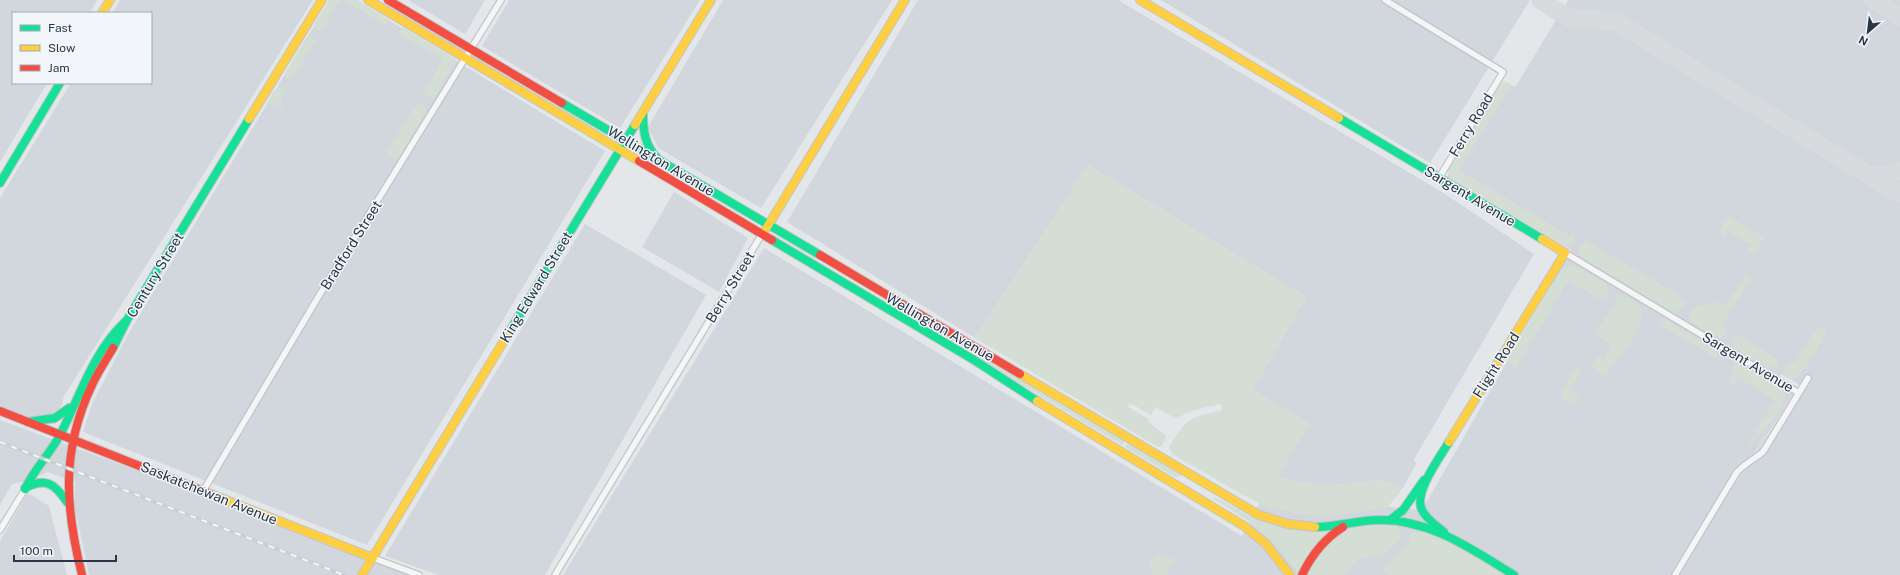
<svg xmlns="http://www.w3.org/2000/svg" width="1900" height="575" viewBox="0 0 1900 575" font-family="'Public Sans',sans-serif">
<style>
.built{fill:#d1d7dd;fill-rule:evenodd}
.green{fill:#d5ded4}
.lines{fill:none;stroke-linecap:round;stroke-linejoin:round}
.taxiway{stroke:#d8dbde;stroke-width:18}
.street-casing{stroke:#c2c5c8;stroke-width:8}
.fast-casing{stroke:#c2c5c8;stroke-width:10}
.slow-casing{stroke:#c2c5c8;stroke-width:10}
.jam-casing{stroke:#c2c5c8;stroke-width:10}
.street{stroke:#f3f5f6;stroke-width:5.5}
.fast{stroke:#16e098;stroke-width:8}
.slow{stroke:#ffcf43;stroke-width:8}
.jam{stroke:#f24e42;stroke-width:8}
.rail-casing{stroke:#cccfd1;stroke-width:3.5}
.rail{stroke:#f2f5f9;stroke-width:2;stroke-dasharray:6;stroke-linecap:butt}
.labels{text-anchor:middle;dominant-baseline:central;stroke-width:3;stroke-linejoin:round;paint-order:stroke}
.street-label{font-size:14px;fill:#283646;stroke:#f2f5f9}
</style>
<rect width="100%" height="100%" fill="#e4e7ea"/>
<path class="built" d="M0 0H97L90 13H13V83H47L0 162Z
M120 0H313L64 396 56 424 42 423 0 407V198L71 83H151V13H113Z
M330 0H355L605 151 367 545 83 432 92 404 127 336Z
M408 0H485L465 34Z
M509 0H700L620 128 482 46Z
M723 0H892L761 208 658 148 648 127Z
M918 0H1118L1442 192 1534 254 1413 461 1417 462 1403 488 1383 480 1326 486 1293 481 1278 476 1253 389 1306 297 1088 165 975 338 787 222Z
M1161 0H1530L1430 163Z
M1568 0H1900V575H563L764 248 1242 536 1264 495 1422 510 1571 250 1447 177 1495 93 1502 86H1516ZM1781 374 1802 386 1728 492 1795 393 1776 382Z
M674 192 748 238 719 292 642 247Z
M585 224 706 295 545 575H438L385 556Z
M0 420 157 478 408 575H89L75 508V482L48 472 29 480 12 484 0 505Z
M28 493 49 506 67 575H0V541Z"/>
<path class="green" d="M329 0H340L322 30H315V23Z
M343 0H357L389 19 386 25Z
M403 27 456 59 435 97 431 98 423 95 443 59 398 34Z
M311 36 316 40 294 76 290 78H286L285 73 306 38Z
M1504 81 1512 84 1459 170 1570 236 1573 232 1576 234 1572 245 1567 247 1451 179 1448 173 1449 168 1499 86Z
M280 87 286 89 280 100 284 102 280 109 270 104C270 96 272 89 280 87Z
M417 103C422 103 426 105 426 110L397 160 386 154Z
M1088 165 1306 297 1253 389 1310 424 1278 476 1293 481 1326 486 1383 480 1403 488 1387 508 1324 517 1294 513 1268 507 1243 495 1172 454 1169 447C1188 416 1188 419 1222 410L1221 404C1205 407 1189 410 1176 419L1156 407 1151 415 1130 403 1128 407 1149 419 1148 422 1167 436 1162 446 1158 447 975 338Z
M1728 216 1765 237 1754 254 1747 251 1751 244 1727 231 1724 237 1718 233Z
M1585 240 1679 295V297L1686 301 1680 310 1673 312 1583 258 1579 254V249Z
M1569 265 1575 266 1606 284 1609 290 1606 299H1600L1568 281 1516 368 1510 364 1508 358 1510 354 1562 269Z
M1744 272 1752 277 1722 326 1728 330 1722 338C1714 339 1690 325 1689 316L1696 306 1721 302 1726 305 1745 276Z
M1619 296C1625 296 1628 298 1633 301 1655 314 1630 343 1621 357L1618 356 1606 376 1591 367 1598 356 1603 360 1612 345 1595 335Z
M1662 319 1668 321 1711 347 1716 350 1718 357 1716 358 1659 324Z
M1820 326 1827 330C1821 341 1803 380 1791 379 1785 379 1784 375 1784 370L1790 361 1795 363 1813 333Z
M1736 334 1779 360 1777 365 1768 368 1734 348 1732 340Z
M981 356 1125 441 1122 445 979 359Z
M1736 364 1743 366 1781 388 1785 396C1784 412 1759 434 1749 445H1747L1775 400 1738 378 1729 390 1732 367Z
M1576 366 1582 370 1570 391 1579 397 1574 406 1563 399 1561 391Z
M1128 443 1181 474V476L1175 477 1125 447Z
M1214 497C1230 504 1244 513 1259 520 1280 529 1303 532 1326 531L1327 533 1312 548 1299 573 1298 574C1276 537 1249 521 1213 499Z
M1378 524 1396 525 1401 532 1400 539 1383 556 1360 558 1344 575H1306C1310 567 1313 556 1319 550 1335 532 1355 526 1378 524Z
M1415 530C1434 528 1486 564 1503 575H1389L1383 569 1408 544 1411 533Z
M1163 554 1175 560 1166 575H1152L1149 561Z"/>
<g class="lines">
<path class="taxiway" d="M1540 0 1569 18 1615 21 1900 194
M1873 0 1900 17
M1868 174 1888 175 1900 170"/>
<g class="street-casing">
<path id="street" d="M1385 0 1503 72 1439 178
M1565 253 1799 393
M203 491 320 294 501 0
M0 530 25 489
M373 558 419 575
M555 575 762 234
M1675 575 1737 472C1745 464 1754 459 1763 452L1808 378"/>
</g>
<g class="fast-casing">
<path id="fast" d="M562 103 820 255
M643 113C643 131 645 146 658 159
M1339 118 1542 239
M0 183 60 83
M772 240 974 360 1037 401
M508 334 635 125
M113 348 127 320 249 119
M28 422 55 418 69 408
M25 488C46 477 55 484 67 502
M25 489C34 469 50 454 60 435 81 395 92 353 126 321
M1390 520 1403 510 1424 480
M1315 527C1337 527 1358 520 1379 520 1430 519 1473 550 1514 575
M1444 532C1437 526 1426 519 1422 510 1413 493 1440 457 1449 442"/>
</g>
<g class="slow-casing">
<path id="slow" d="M368 0 639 161
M1140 0 1339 118
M102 13 110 0
M249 119 322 0
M635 125 711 0
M766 229 905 0
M1020 374 1259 515 1288 524 1315 527
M1037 401 1244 526 1266 544 1290 575
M1449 442 1565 253 1542 239
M213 495 373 558
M362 575 508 334"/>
</g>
<g class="jam-casing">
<path id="jam" d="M388 0 562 103
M639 161 772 240
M820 255 1020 374
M0 411 213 495
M82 575C65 507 61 450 92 385 98 372 106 360 113 348
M1302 575C1312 554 1324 539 1343 527"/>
</g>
<use href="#street" class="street"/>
<use href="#fast" class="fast"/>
<use href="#slow" class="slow"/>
<use href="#jam" class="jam"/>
<g class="rail-casing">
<path id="rail" d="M0 442 344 575"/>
</g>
<use href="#rail" class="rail"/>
</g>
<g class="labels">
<g class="street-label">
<text transform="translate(1471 125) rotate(-59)">Ferry Road</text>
<text transform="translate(661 161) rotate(31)">Wellington Avenue</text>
<text transform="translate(1470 196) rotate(31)">Sargent Avenue</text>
<text transform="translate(351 245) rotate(-58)">Bradford Street</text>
<text transform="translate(155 275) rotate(-59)">Century Street</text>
<text transform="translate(536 287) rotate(-59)">King Edward Street</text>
<text transform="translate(730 287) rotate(-59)">Berry Street</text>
<text transform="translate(940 327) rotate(30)">Wellington Avenue</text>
<text transform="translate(1748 362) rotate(31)">Sargent Avenue</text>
<text transform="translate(1496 365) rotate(-58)">Flight Road</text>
<text transform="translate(209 493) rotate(22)">Saskatchewan Avenue</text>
</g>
</g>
<rect x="12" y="12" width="140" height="72" fill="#f2f5f9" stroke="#a1a9b1"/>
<rect x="20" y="25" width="20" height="6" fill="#16e098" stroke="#a1a9b1"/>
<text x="48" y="32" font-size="12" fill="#283646">Fast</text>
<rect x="20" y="45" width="20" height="6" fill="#ffcf43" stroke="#a1a9b1"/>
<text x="48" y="52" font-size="12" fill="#283646">Slow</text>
<rect x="20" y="65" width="20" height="6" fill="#f24e42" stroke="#a1a9b1"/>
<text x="48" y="72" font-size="12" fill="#283646">Jam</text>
<g transform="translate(1868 32) rotate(208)" stroke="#f2f5f9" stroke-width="3" paint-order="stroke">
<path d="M0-3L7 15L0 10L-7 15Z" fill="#283646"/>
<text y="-6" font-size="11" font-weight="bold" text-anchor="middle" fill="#283646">N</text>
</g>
<path d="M14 555v6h102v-6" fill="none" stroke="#283646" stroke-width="2"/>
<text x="20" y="555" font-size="12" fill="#283646" stroke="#f2f5f9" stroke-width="3" paint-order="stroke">100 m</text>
</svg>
